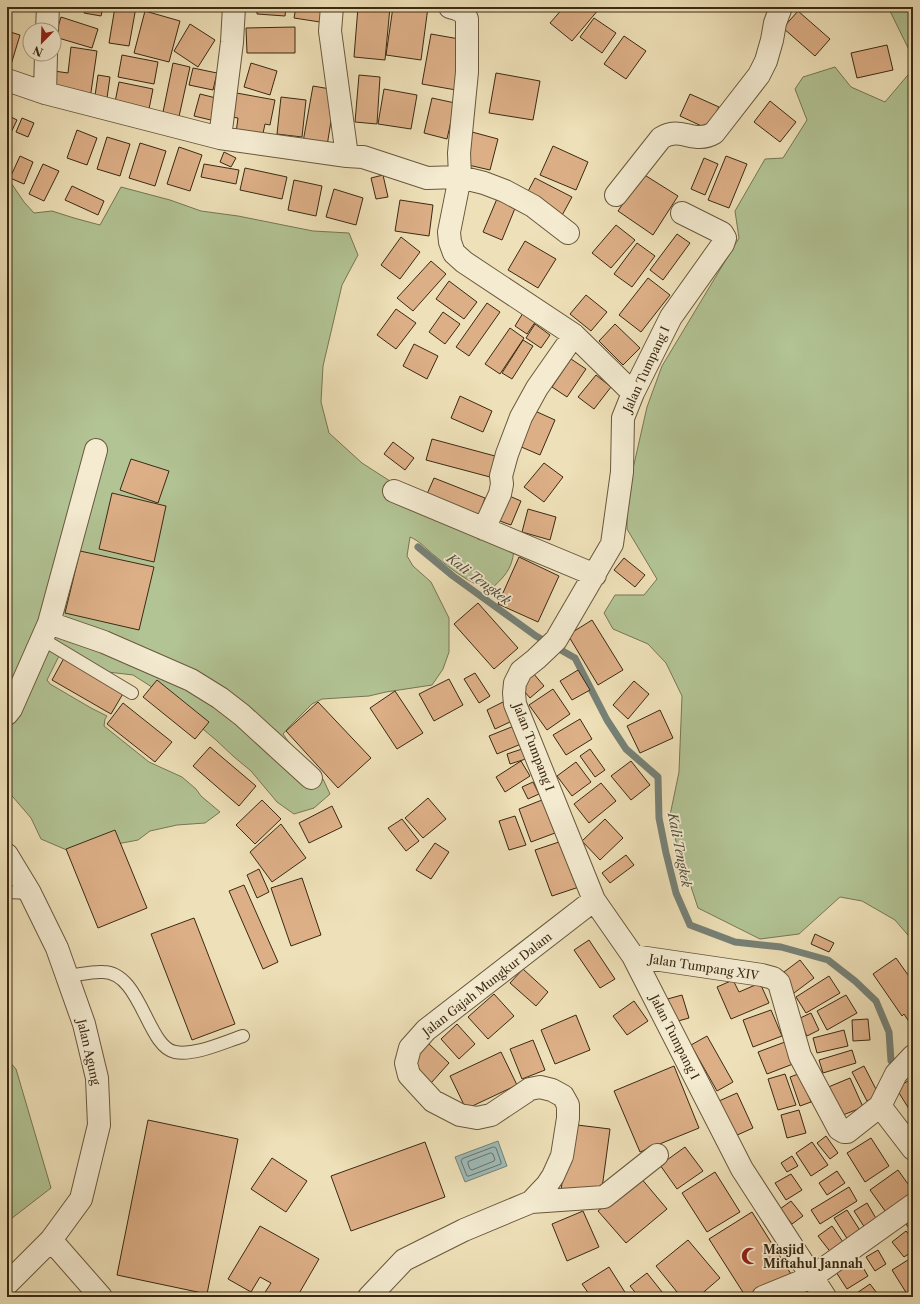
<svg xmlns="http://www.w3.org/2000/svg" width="920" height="1304" viewBox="0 0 920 1304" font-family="'Libre Caslon Text',serif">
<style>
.green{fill:#b2c394;stroke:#767654}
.water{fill:#9ebbb9;stroke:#768177}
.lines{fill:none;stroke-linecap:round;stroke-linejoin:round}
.shore{stroke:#6c7266;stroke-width:1}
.stream{stroke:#768177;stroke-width:7}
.building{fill:#ddaf87;stroke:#3b2a13}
.service-casing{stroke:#68583c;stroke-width:14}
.minor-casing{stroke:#68583c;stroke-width:24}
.service{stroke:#f4ebd1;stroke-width:12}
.minor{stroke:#f4ebd1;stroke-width:22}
.labels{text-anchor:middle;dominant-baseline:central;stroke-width:3.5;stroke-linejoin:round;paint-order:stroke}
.street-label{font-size:12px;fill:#3b2a13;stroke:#f4ebd1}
.poi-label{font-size:12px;font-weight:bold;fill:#3b2a13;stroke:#f4ebd1;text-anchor:start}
.water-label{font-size:13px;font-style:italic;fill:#544e3c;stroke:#f4ebd1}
</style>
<rect width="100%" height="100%" fill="#eee0b8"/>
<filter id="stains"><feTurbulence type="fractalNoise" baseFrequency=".005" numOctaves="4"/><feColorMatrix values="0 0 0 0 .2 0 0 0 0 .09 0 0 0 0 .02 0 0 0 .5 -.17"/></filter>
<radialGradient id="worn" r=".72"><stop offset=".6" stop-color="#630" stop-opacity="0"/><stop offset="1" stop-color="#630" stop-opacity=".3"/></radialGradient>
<path class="green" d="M888 7H913V58Z
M835 67 851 87 885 102 913 69V941L895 920 862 901 840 897 799 934 760 939 698 908 669 820 679 772 682 696 666 663 648 644 613 629 604 613 615 595H644L657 579 627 529V495L647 407 662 366 739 238 735 211 765 159 783 158 807 120 795 89 803 77Z
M7 177 24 202 34 213 52 211 74 218 100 225 121 187 170 200 201 211 238 216 313 231 349 233 358 255 342 285 323 366 321 402 329 433 362 463 438 512 514 550C512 570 504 577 490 590 469 583 451 569 435 556 426 549 420 541 410 537L407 556 413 566 431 582 449 618V652L443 669 432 685 386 692 369 696 322 699 312 704 289 727 283 734 288 741 323 779 330 794 314 808 294 814 277 802 251 771 233 756 216 740 155 689 133 675 108 672 60 654 47 680 50 684 91 708 107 716 105 719 104 726 149 762 182 777 196 789 201 796 220 812 205 823 177 825 150 831 138 840 117 844 76 854 41 839 31 818 7 790Z
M7 1059 16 1069 51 1188 7 1222Z"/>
<path class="water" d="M498 1141 507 1166 465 1182 455 1157Z"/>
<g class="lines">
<path class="shore" d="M494 1147 496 1148 501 1162V1164L469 1176H467L461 1161 462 1159Z
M491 1153 493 1154 495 1160 494 1161 472 1170 470 1169 468 1164V1162Z"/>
<path class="stream" d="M418 547 453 576 536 636 575 658 607 720 626 749 658 777 659 818 666 853 676 893 690 925 735 942 781 947 828 960 855 981 876 1001 889 1032 891 1061 901 1063"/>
</g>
<path class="building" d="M86 7H103L101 16 84 13Z
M115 7H136L129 46 109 43Z
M257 7H286L285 16 257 14Z
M296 7H323L320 22 294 18Z
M358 7H390L385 60 354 57Z
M393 7H428L421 60 386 55Z
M564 7H596L599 9 572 41 550 23Z
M145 11 180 21 169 62 134 53Z
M798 11 830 39 815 56 783 28Z
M61 17 98 29 92 48 55 37Z
M594 18 616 33 602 53 580 37Z
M190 24 215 40 198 67 174 51Z
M295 27V53H247L246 28Z
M7 31 20 35 10 68 7 67Z
M431 34 465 40 456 90 422 84Z
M624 36 646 51 626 79 604 64Z
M887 45 893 70 857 78 851 53Z
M71 47 97 51 90 99 51 93 54 71 68 73Z
M122 55 158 62 154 84 118 77Z
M173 63 190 67 178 121 162 117Z
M251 63 277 71 270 95 244 87Z
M193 68 217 73 213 90 189 85Z
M496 73 540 81 533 120 489 113Z
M98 75 110 77 106 105 94 103Z
M359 75 380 77 377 124 355 122Z
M119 82 153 89 148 114 114 107Z
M313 86 336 90 327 146 303 142Z
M384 89 417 95 411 129 378 124Z
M231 92 275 100 270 125 265 124 262 138 236 133 238 118 226 116Z
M200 94 220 99 215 121 194 116Z
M690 94 719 107 708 129 680 116Z
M281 97 306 100 302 137 277 134Z
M432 98 455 103 447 139 424 133Z
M770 101 796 122 780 142 754 122Z
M7 115 17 120 7 141Z
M22 118 34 123 28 137 16 132Z
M77 130 97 138 87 165 67 158Z
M472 132 498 139 490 170 464 164Z
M107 137 130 144 120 176 97 169Z
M140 143 166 151 155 186 129 178Z
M553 146 588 162 576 190 540 175Z
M179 147 202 155 190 191 167 184Z
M224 152 236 158 231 167 220 162Z
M20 156 33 162 24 184 10 178Z
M726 156 747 164 729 208 708 200Z
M704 158 718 164 705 195 691 189Z
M43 164 59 171 44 201 29 194Z
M204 164 239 170 236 184 201 177Z
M245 168 287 177 282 199 240 190Z
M643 174 678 196 653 235 618 211Z
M383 175 388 197 376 199 371 178Z
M535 178 572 197 560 219 524 199Z
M294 180 322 186 316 216 288 210Z
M72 186 104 201 98 215 65 200Z
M334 189 363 198 356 225 326 217Z
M499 194 518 201 502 240 483 232Z
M400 200 433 205 429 236 395 231Z
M616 225 635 240 611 268 592 253Z
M677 234 690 243 663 280 650 270Z
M401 237 420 252 400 279 381 265Z
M525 241 556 259 538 288 508 270Z
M637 243 655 256 632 287 614 274Z
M431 261 446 274 413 311 397 298Z
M648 278 670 295 641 332 619 315Z
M449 281 477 302 464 319 436 299Z
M586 295 607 312 591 331 570 314Z
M487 303 500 312 469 356 456 347Z
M396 309 416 323 396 349 377 335Z
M443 312 460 324 445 344 429 332Z
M523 313 536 321 527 334 515 326Z
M535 324 550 335 541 348 526 338Z
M615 324 640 348 623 365 599 341Z
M510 328 524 338 500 374 485 364Z
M523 340 533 346 512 379 502 373Z
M414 344 438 356 427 379 403 366Z
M571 359 586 369 567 397 552 387Z
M596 375 611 387 594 409 578 397Z
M460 396 492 411 483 432 451 418Z
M535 411 555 420 540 455 519 446Z
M432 439 495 456 490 477 426 460Z
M393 442 414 458 405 470 384 454Z
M131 459 169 471 158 503 120 490Z
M544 463 563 477 544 502 524 487Z
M434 478 485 498 479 515 427 494Z
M112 493 166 506 154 562 99 549Z
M507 495 521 501 511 525 497 520Z
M528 509 556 517 550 540 522 532Z
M80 551 154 567 139 630 65 613Z
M519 557 559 576 538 622 498 604Z
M624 558 645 575 635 587 614 570Z
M478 603 518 648 494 669 454 624Z
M592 620 623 670 598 685 568 635Z
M64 658 124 692 111 714 52 680Z
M578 670 590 690 572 700 560 681Z
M475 673 490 696 479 703 464 679Z
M533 673 544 686 530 698 519 685Z
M449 679 463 705 434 721 419 694Z
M157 680 209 722 195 739 143 697Z
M634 681 649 694 628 719 613 705Z
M553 689 570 714 547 730 529 705Z
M395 691 423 733 397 749 370 708Z
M318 702 371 758 338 788 286 731Z
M503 702 512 721 495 729 487 710Z
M123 703 172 742 155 762 107 724Z
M660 710 673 738 640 753 627 726Z
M580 719 592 739 566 755 553 735Z
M514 726 521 744 497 754 489 736Z
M210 747 256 786 239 806 193 766Z
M525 748 529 758 510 764 507 754Z
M590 749 605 770 595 777 580 756Z
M521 761 530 776 505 792 496 777Z
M631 761 650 785 631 800 611 776Z
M576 762 591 782 572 796 557 776Z
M533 782 539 794 528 799 522 787Z
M601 783 616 801 589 823 574 804Z
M428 798 446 819 423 838 405 818Z
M262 800 281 819 255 844 236 825Z
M542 800 555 833 531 842 519 809Z
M332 806 342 827 309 843 299 823Z
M515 816 526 845 509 850 499 821Z
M402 819 419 841 406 851 388 828Z
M605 819 623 838 600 860 582 841Z
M281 824 306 858 272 882 250 852Z
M115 830 147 908 98 928 66 849Z
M562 841 579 887 552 896 535 850Z
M435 843 449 852 431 879 416 870Z
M626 855 634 865 610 883 602 873Z
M259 869 269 892 257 898 247 875Z
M302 878 321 935 291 946 271 888Z
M244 885 278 962 263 969 229 891Z
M194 918 235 1024 192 1040 151 934Z
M815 934 834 943 829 952 811 944Z
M589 940 615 979 600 988 574 950Z
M896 958 913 982V1028L904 1014 902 1016 873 974Z
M800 960 814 978 794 993 780 975Z
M523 969 548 992 536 1006 510 983Z
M829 976 840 993 806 1013 796 997Z
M733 980 739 992 760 983 769 1003 731 1019 717 987Z
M494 994 514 1016 488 1039 468 1017Z
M682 995 689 1018 671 1023 664 1000Z
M846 995 857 1013 827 1030 817 1011Z
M634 1001 648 1021 627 1035 613 1016Z
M771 1010 782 1036 753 1047 743 1020Z
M811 1013 819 1030 807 1036 798 1019Z
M576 1015 590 1050 555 1064 541 1030Z
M868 1019 870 1040 853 1041 852 1020Z
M457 1024 475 1044 459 1059 441 1039Z
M844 1030 848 1046 817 1053 813 1038Z
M707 1036 733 1082 717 1091 691 1045Z
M533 1040 545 1070 522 1079 510 1049Z
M785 1042 793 1064 767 1074 758 1052Z
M428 1043 449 1063 431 1083 410 1063Z
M852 1050 856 1063 823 1073 819 1060Z
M501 1052 517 1085 466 1109 450 1076Z
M674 1066 699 1128 640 1152 614 1091Z
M864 1066 879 1095 867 1101 852 1072Z
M801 1073 811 1102 800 1106 790 1077Z
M785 1074 796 1105 778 1110 768 1079Z
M850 1078 863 1107 838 1117 826 1088Z
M913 1078V1107L909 1109 896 1088Z
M737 1093 753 1128 735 1136 719 1101Z
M799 1110 806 1133 787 1138 781 1115Z
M148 1120 238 1139 207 1294 117 1275Z
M569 1124 610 1129 601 1196 561 1191Z
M826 1136 838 1153 830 1159 817 1143Z
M871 1138 889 1166 865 1182 847 1153Z
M425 1142 445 1197 351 1231 331 1176Z
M812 1142 828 1165 811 1176 796 1153Z
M685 1147 703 1171 677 1189 660 1165Z
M792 1156 798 1166 787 1172 781 1163Z
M272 1158 307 1181 286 1212 251 1189Z
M898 1170 913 1191V1197L888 1215 870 1190Z
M837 1171 845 1183 827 1195 819 1183Z
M715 1172 740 1212 707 1232 682 1193Z
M791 1174 802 1190 786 1200 775 1183Z
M640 1177 667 1209 626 1243 598 1211Z
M849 1187 857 1201 820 1224 811 1210Z
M791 1201 803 1216 792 1224 780 1209Z
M867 1203 877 1220 865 1228 854 1211Z
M847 1210 861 1232 848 1240 834 1218Z
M583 1211 599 1247 567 1261 552 1224Z
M752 1212 791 1274 754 1297H746L709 1239Z
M913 1217V1233L905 1223Z
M260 1226 319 1259 297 1297H262L271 1283 260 1277 251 1292 228 1279Z
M832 1226 845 1245 832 1254 818 1236Z
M906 1231 913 1239V1251L904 1257 892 1242Z
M688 1240 720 1278 698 1297H681L656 1266Z
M878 1250 886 1264 875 1271 866 1257Z
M911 1258 913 1262V1290L907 1294 892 1270Z
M858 1259 868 1276 847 1289 836 1272Z
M609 1267 628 1297H591L582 1284Z
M647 1273 666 1297H639L630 1286Z
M870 1284 880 1297H851Z"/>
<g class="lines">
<g class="service-casing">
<path id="service" d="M42 639 132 693
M7 892 30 893
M67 976C79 975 92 971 103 972 141 972 147 1047 175 1052 195 1056 224 1042 243 1036"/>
</g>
<g class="minor-casing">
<path id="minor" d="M332 7 330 31 347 156
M450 7C458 9 464 11 467 19V72L459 153 460 177 449 232 450 242 454 253 464 262 574 335 633 393
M47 30 48 7
M7 80 45 93 220 138 347 156 363 157 427 178 460 177 484 183 505 191 533 206 568 233
M45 93 46 54
M220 138 232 42 234 7
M616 195 661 138C681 125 693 145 714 133L759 75 766 61 772 40 775 23 781 7
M682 213 722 233 725 238 723 244 671 317 633 393 623 418 622 472 612 544 556 640 536 659 521 671 515 683 514 693 515 704 594 900 633 956 742 1169 825 1297
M394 491 595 575
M484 529 500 494 502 484 501 476 507 454 521 417 537 388 574 335
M49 623 104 642 191 680 220 698 242 715 311 778
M7 714 11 709 49 623 96 450
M7 855 30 893 57 948 84 1024 97 1078 99 1125 81 1199 51 1240 7 1284
M633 956 762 975 773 978 779 983 800 1056 839 1129 844 1132H847L880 1106 913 1149
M880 1106 896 1074 913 1056
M531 1202 604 1197 657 1155
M51 1240 101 1297
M369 1297 404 1260 464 1230 531 1202 547 1185 553 1176 562 1156 568 1118V1105L563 1096 552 1090 540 1087 530 1089 491 1115 477 1118 460 1115 433 1101 409 1075 406 1063 410 1048 426 1030 594 900
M763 1297 812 1277 913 1205"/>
</g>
<use href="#service" class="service"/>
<use href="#minor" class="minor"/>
</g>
<defs>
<g id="mosque-bare" transform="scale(1.38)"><path d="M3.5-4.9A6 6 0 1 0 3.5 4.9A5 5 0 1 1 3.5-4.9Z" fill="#8f2418" stroke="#f4ebd1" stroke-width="2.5" paint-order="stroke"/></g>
</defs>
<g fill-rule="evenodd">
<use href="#mosque-bare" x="750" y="1256"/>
</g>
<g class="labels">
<g class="street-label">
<text transform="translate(646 369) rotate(-65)">Jalan Tumpang I</text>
<text transform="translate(534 747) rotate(69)">Jalan Tumpang I</text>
<text transform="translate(704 967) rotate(9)">Jalan Tumpang XIV</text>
<text transform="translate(487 984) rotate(-38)">Jalan Gajah Mungkur Dalam</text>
<text transform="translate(675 1037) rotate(63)">Jalan Tumpang I</text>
<text transform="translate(89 1052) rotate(77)">Jalan Agung</text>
</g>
<g class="poi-label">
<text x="763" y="1249">Masjid<tspan x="763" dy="14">Miftahul Jannah</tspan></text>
</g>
<g class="water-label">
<text transform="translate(479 579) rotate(37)">Kali Tengkek</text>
<text transform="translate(680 850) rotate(79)">Kali Tengkek</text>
</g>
</g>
<rect width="920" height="1304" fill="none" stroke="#eee0b8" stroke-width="24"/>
<rect x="8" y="8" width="904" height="1288" fill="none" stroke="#3b2a13" stroke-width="2"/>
<rect x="12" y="12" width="896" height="1280" fill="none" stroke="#3b2a13"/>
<g transform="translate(42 42) rotate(203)"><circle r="19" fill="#f4ebd1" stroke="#aa9e85"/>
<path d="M0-3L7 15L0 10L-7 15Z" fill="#8f2418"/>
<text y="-6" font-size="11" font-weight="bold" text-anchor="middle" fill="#3b2a13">N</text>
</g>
<rect width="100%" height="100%" filter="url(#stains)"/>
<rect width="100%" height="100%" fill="url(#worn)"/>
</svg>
